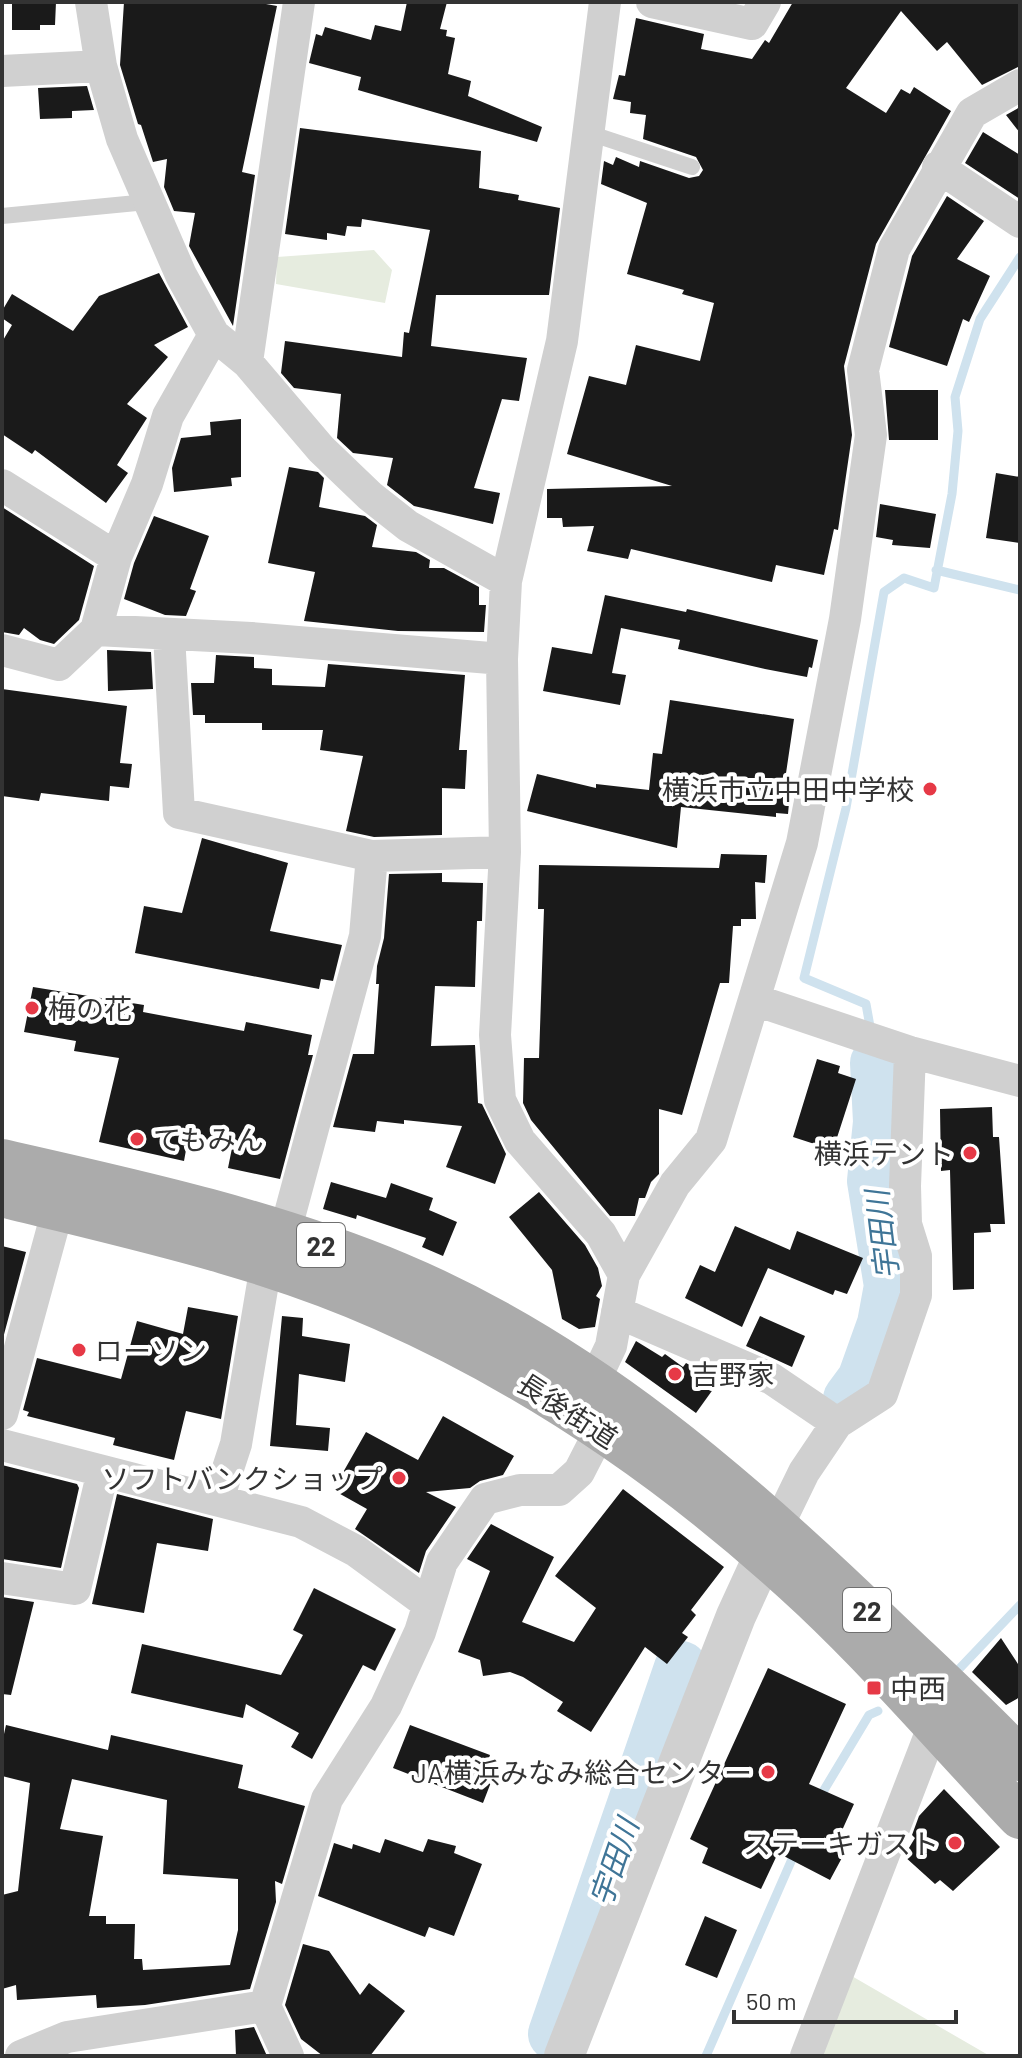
<svg xmlns="http://www.w3.org/2000/svg" width="1022" height="2058" viewBox="0 0 1022 2058" font-family="Barlow,'Noto Sans JP',sans-serif">
<style>
.green{fill:#e6ecdf}
.lines{fill:none;stroke-linecap:round;stroke-linejoin:round}
.stream{stroke:#cfe2ee;stroke-width:9}
.river{stroke:#cfe2ee;stroke-width:54}
.building{fill:#1a1a1a;fill-rule:evenodd}
.service{stroke:#d0d0d0;stroke-width:16}
.minor{stroke:#d0d0d0;stroke-width:32}
.tertiary{stroke:#d0d0d0;stroke-width:40}
.primary{stroke:#ababab;stroke-width:44}
.poi-dot{fill:#e63946;stroke:#fff;stroke-width:3}
.labels{text-anchor:middle;dominant-baseline:central;stroke-width:8;stroke-linejoin:round;paint-order:stroke}
.shield{fill:#fff;stroke:#707070;stroke-width:2}
.shield-label{font-size:26px;font-weight:bold;fill:#333}
.poi-label{font-size:28px;fill:#333;stroke:#fff;text-anchor:end}
.street-label{font-size:28px;fill:#333;stroke:#fff}
.water-label{font-size:30px;font-style:italic;fill:#3f7597;stroke:#fff}
</style>
<rect width="100%" height="100%" fill="#fff"/>
<path class="green" d="M374 250 392 270 385 303 276 284 277 257Z
M850 1975 990 2056H820Z"/>
<g class="lines">
<path class="stream" d="M936 570 1020 590
M871 1032 866 1004 804 978 846 808 884 592 904 578 934 588 952 494 958 431 955 397 980 319 1020 257
M960 1668 1020 1605
M818 1800 869 1715 878 1711
M706 2056 796 1850"/>
<path class="river" d="M850 1399 864 1380 884 1324 891 1286 874 1181 880 1122 877 1063
M555 2034 681 1668"/>
</g>
<path class="building" d="M12 2H56L55 25H40V30H12Z
M124 2H255L277 6 242 172 255 175 233 326 189 246 195 213 174 211 164 187 167 159 153 162 141 125 138 124 120 65Z
M407 2H447L440 29 447 30 446 36 455 38 448 74 471 81 468 96 542 127 537 142 358 90 361 77 309 63 316 34 322 36 325 27 371 40 375 25 401 31Z
M793 2H1020V66L982 85 947 42 937 51 901 11 846 88 886 113 901 89 910 94 914 87 951 111 876 244 844 366 852 435 838 530 834 529 824 575 776 565 772 582 631 549 628 559 587 551 594 526 563 527 562 518H547V489L672 486 567 454 589 376 626 385 636 345 700 361 714 303 682 294 684 290 627 274 647 203 601 184 604 161 613 165 616 157 639 167 640 161 689 178 699 176 703 170 696 157 643 139 646 115 630 113 631 102 613 99 619 75 625 76 636 18 704 34 701 49 752 59 765 40 769 43Z
M87 86 94 110 72 111V118L40 119 38 88Z
M1020 107V133L1006 115Z
M300 128 481 151 479 188 519 195 518 200 560 208 549 295H436L431 346 527 358 519 401 502 399 474 488 500 493 493 524 414 506 387 485 393 458 353 453 337 438 341 394 294 388 281 373 285 341 402 357 404 332 409 333 430 230 362 219 361 227 347 226 345 236 327 233V240L285 234Z
M983 132 1020 155V199L965 163Z
M947 196 984 221 957 259 990 276 969 322 963 319 947 366 889 347 912 256Z
M159 273 188 327 154 345 168 357 127 404 147 418 117 465 128 473 106 503 35 450 32 454 2 434V342L12 325 2 318V311L12 294 73 331 99 296Z
M885 390H938V440H889Z
M241 419V477L231 478 232 486 174 492 172 468 181 438 211 435 210 422Z
M289 467 318 472 324 478 319 507 365 516 377 525 372 547 416 552 430 560 429 568H444L479 587V605H486L484 632 398 631 304 621 315 572 268 563Z
M996 473 1020 477V543L986 538Z
M880 504 936 514 930 548 892 545 893 540 876 537Z
M2 507 94 566 79 620 54 644 40 640 24 628 19 635 2 632Z
M154 516 209 536 190 589 196 591 186 616 165 615 124 599 134 563Z
M605 595 686 612 687 609 818 640 812 668 809 667 807 677 765 669 678 649 680 640 621 628 612 673 626 675 620 705 543 691 552 647 592 654Z
M107 650 151 652 153 689 108 691Z
M216 655 254 657V668L272 669V685L325 687 328 664 465 675 459 750H467L465 789 442 788V835L374 837 346 831 363 756 320 750 323 730H262V723H205V715H193L191 683H214Z
M2 689 127 706 120 763 132 764 129 788 110 786 109 801 41 793 39 801 2 796Z
M670 700 794 719 785 780 791 781 788 814 776 813V817L681 807 677 848 527 811 537 774 596 788V784L649 790 653 753 662 754Z
M202 838 288 863 270 931 342 945 333 981 321 979 319 989 135 953 144 906 182 913Z
M721 854 767 855 765 883 755 882 756 919H741V926H733L729 983H720L682 1115 659 1109V1174L651 1182 645 1198H639L635 1216H610L531 1120 523 1103 524 1058H539L544 909H538L539 865 719 868Z
M442 873V882L483 883 482 921H477L475 987 435 986 431 1046 475 1045 478 1103 482 1104 506 1154 495 1184 446 1167 462 1126 404 1120V1124L377 1121 375 1132 333 1127 353 1054H374L379 984H376L377 966 384 938 389 874Z
M33 987 144 1005 143 1012 244 1031 246 1022 312 1035 308 1055H313L280 1179 228 1168 232 1148 188 1139 184 1161 99 1142 119 1058 74 1051 76 1041 24 1032Z
M817 1059 840 1066 838 1073 856 1079 833 1150 793 1137Z
M992 1107 993 1137H999L1005 1224H990L991 1232 974 1233V1289L953 1290 950 1170 941 1171 940 1109Z
M331 1182 386 1198 391 1183 433 1198 429 1210 457 1222 443 1256 422 1247 426 1238 357 1215 356 1219 323 1209Z
M539 1192 585 1245 598 1268 602 1286 596 1296 600 1299 595 1327 579 1329 562 1319 552 1270 509 1217Z
M735 1226 790 1250 797 1231 863 1258 847 1294 835 1290 833 1295 768 1268 742 1327 685 1298 700 1265 715 1272Z
M2 1246 26 1252 2 1342Z
M188 1307 238 1316 221 1419 186 1411 174 1460 113 1445 115 1438 27 1416 29 1412 23 1410 37 1358 121 1379 137 1321 183 1334Z
M282 1316 303 1318 302 1336 350 1344 345 1382 299 1374 296 1425 330 1428 328 1451 270 1446Z
M760 1316 805 1336 792 1367 746 1346Z
M636 1341 662 1357 665 1354 683 1367 686 1363 719 1381 696 1413 625 1362Z
M443 1416 514 1456 503 1475 480 1481 470 1488 426 1492 456 1507 426 1551 419 1573 355 1529 367 1509 333 1490 366 1432 418 1460Z
M2 1465 77 1484 79 1488 61 1568 2 1559Z
M623 1489 724 1567 691 1610 696 1615 682 1633 688 1637 667 1664 645 1647 591 1732 557 1711 563 1702 523 1677 510 1672 483 1676 480 1660 458 1652 490 1571 467 1559 491 1524 554 1557 522 1622 574 1642 596 1608 555 1576Z
M117 1494 213 1519 208 1551 157 1543 144 1613 92 1604Z
M314 1588 396 1629 375 1671 363 1665 312 1759 291 1747 299 1733 246 1704 243 1718 131 1693 142 1644 281 1675 303 1635 293 1630Z
M2 1597 34 1602 11 1695 2 1694Z
M1001 1638 1020 1667V1697L1006 1705 972 1672Z
M768 1668 846 1704 809 1784 854 1804 834 1848 844 1854 830 1880 778 1853 761 1889 702 1863 708 1848 690 1839Z
M6 1725 108 1750 111 1735 243 1765 238 1788 305 1806 282 1884 275 1881 276 1902 250 1989 145 2005 97 2008 96 1995 17 2000 16 1985 2 1989V1895L18 1891 30 1783 2 1776V1743ZM72 1779 167 1800 163 1874 238 1879V1930L230 1965 143 1970 142 1959H134L135 1924H106V1916H89L103 1836 60 1829Z
M410 1725 490 1755 488 1761 498 1764 483 1803 393 1768Z
M944 1789 1000 1847 953 1891 940 1880 935 1884 904 1856 915 1838 912 1835 919 1816Z
M385 1839 423 1852 428 1839 456 1846 454 1853 482 1864 454 1936 429 1927 425 1937 318 1896 334 1843 352 1849 353 1844 380 1853Z
M705 1916 737 1930 717 1978 685 1965Z
M303 1944 329 1951 360 1995 369 1983 405 2011 370 2056H323L301 2039 285 2005Z
M254 2027 267 2056H236L235 2030Z"/>
<g class="lines">
<path class="service" d="M586 132 692 167
M2 216 147 202"/>
<path class="minor" d="M91 2 101 66 122 139 181 275 214 335 247 362 321 449 370 496 408 526 506 581
M605 2 562 341 506 581 502 659 505 852 495 1035 500 1100 520 1141 601 1234 624 1275
M652 2 752 24 765 2
M2 71 101 66
M938 167 1020 222
M247 362 299 2
M2 485 116 557
M96 630 251 638 502 659
M169 635 179 813 372 856 505 852
M2 650 59 665 96 630 116 557 147 484 168 416 214 335
M755 1000 910 1052 1020 1081
M285 1232 365 936 372 856
M617 1312 772 1379 837 1423
M594 1382 611 1346 624 1275 675 1184 711 1140 802 843 845 619 871 435 863 370 894 249 972 113 1020 85
M2 1414 58 1209
M2 1445 301 1522 356 1551 427 1603
M218 1499 236 1444 266 1265
M769 1544 804 1472 837 1423 882 1394 916 1295V1256L906 1224 905 1186 910 1052
M2 1578 75 1589 103 1471
M21 2056 67 2037 265 2006
M288 2056 265 2006 327 1799 386 1706 420 1632 442 1562 485 1499 520 1490H559L579 1472 601 1429
M806 2056 935 1722"/>
<path class="tertiary" d="M564 2056 736 1616 764 1555"/>
<path class="primary" d="M2 1161C135 1191 271 1221 398 1274 586 1353 740 1488 885 1628 930 1671 977 1714 1020 1759
M2 1195C130 1227 263 1255 383 1309 542 1379 687 1481 813 1599 886 1668 951 1744 1020 1817"/>
</g>
<g class="poi-dot">
<circle cx="930" cy="789" r="8"/>
<circle cx="32" cy="1008" r="8"/>
<circle cx="137" cy="1139" r="8"/>
<circle cx="970" cy="1153" r="8"/>
<circle cx="79" cy="1350" r="8"/>
<circle cx="675" cy="1374" r="8"/>
<circle cx="399" cy="1478" r="8"/>
<rect x="866" y="1680" width="16" height="16" rx="4"/>
<circle cx="768" cy="1772" r="8"/>
<circle cx="955" cy="1843" r="8"/>
</g>
<g class="labels">
<g class="shield">
<rect x="297" y="1223" width="48" height="44" rx="6"/>
<rect x="843" y="1588" width="48" height="44" rx="6"/>
</g>
<g class="shield-label">
<text x="321" y="1245">22</text>
<text x="867" y="1610">22</text>
</g>
<g class="poi-label">
<text x="914" y="789">横浜市立中田中学校</text>
<text x="48" y="1008" text-anchor="start">梅の花</text>
<text x="153" y="1139" text-anchor="start">てもみん</text>
<text x="954" y="1153">横浜テント</text>
<text x="95" y="1350" text-anchor="start">ローソン</text>
<text x="691" y="1374" text-anchor="start">吉野家</text>
<text x="383" y="1478">ソフトバンクショップ</text>
<text x="890" y="1688" text-anchor="start">中西</text>
<text x="752" y="1772">JA横浜みなみ総合センター</text>
<text x="939" y="1843">ステーキガスト</text>
</g>
<g class="street-label">
<text transform="translate(568 1410) rotate(33)">長後街道</text>
</g>
<g class="water-label">
<text transform="translate(881 1235) rotate(-97)">宇田川</text>
<text transform="translate(613 1862) rotate(-71)">宇田川</text>
</g>
</g>
<rect width="1022" height="2058" fill="none" stroke="#333333" stroke-width="8"/>
<path d="M734 2010v12h222v-12" fill="none" stroke="#333333" stroke-width="4"/>
<text x="746" y="2010" font-size="24" fill="#333333" stroke="#ffffff" stroke-width="6" paint-order="stroke">50 m</text>
</svg>
